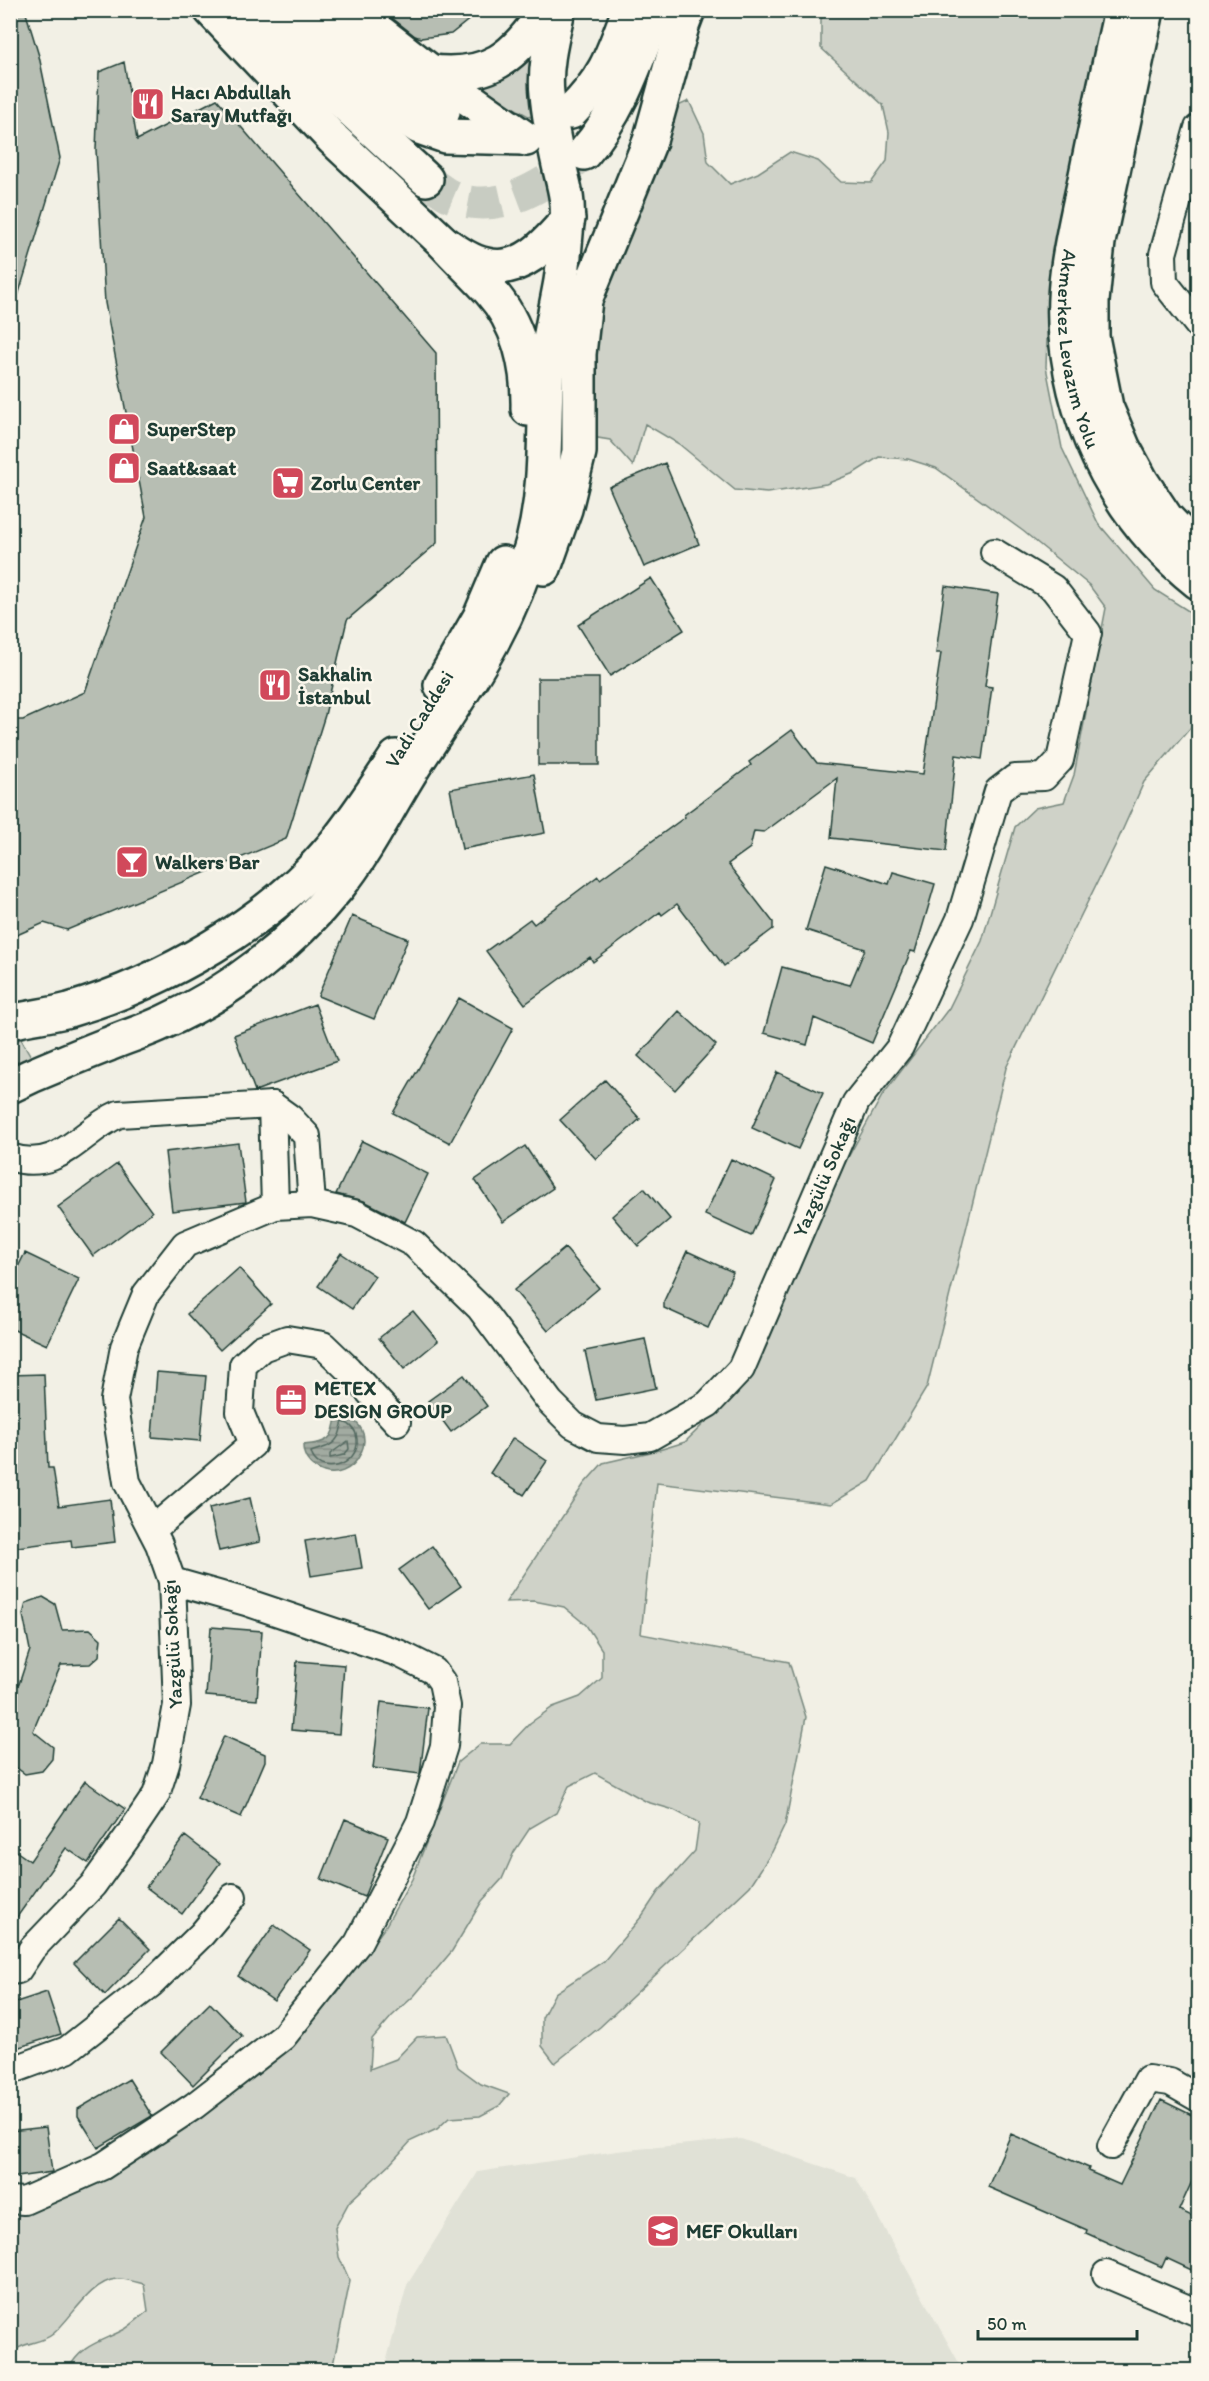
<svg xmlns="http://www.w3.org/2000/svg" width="1209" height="2381" viewBox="0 0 1209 2381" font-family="Itim,sans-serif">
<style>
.built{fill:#e0e1d6}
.green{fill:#cfd2c8;stroke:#77887e;stroke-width:1.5}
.water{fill:url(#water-rules);stroke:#6e7f75;stroke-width:1.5}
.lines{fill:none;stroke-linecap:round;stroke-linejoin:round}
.shore{stroke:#536960;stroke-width:1.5}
.building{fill:#b7beb3;stroke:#1f3d34;stroke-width:1.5}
.secondary-tunnel{stroke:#c8ccc2;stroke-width:33;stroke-dasharray:33 16;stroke-linecap:butt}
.street-casing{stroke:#1f3d34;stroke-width:30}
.secondary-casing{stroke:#1f3d34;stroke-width:38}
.street{stroke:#fbf7ec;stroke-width:26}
.secondary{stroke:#fbf7ec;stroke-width:33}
.labels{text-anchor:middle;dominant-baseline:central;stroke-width:5;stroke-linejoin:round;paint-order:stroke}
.poi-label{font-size:20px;font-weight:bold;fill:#1f3d34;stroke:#fbf7ec;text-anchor:start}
.street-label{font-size:20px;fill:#1f3d34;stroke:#fbf7ec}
</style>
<defs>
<pattern id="water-rules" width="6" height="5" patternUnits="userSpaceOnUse" patternTransform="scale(1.5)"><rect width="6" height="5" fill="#a2aba1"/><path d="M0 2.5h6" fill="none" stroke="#838c84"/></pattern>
</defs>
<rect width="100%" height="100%" fill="#f2f0e5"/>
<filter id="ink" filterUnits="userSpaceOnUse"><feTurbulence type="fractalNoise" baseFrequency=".0167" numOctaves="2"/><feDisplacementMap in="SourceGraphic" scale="12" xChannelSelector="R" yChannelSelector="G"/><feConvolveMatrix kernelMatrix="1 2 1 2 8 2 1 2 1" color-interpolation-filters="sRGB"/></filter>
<g filter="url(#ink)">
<path class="built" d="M741 2139 856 2178 963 2370H384L407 2285 478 2172 617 2151Z"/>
<path class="green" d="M829 11H1108L1049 281 1046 367 1062 448 1098 523 1155 590 1198 617V729L1191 727 1144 782 1118 840 1006 1068 927 1387 870 1481 831 1504 657 1483 641 1634 789 1662 806 1717 785 1825 772 1852 750 1886 600 2027 555 2063 542 2046V2018L555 1993 604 1961 642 1916 658 1892 695 1851 699 1823 674 1810 647 1802 595 1773 569 1786 556 1813 530 1828 514 1852 502 1879 482 1901 452 1951 414 1996 392 2016 372 2039 370 2069 396 2059 417 2037 446 2035 458 2067 481 2084 509 2094 499 2106 480 2116 449 2118 437 2129 411 2141 391 2163 349 2202 335 2228 339 2257 350 2281 332 2370H68C81 2344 101 2342 125 2329 133 2324 140 2317 148 2311L144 2284C136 2282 124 2278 116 2279 90 2282 72 2318 53 2334 41 2344 22 2342 11 2353V2209L45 2205 126 2167 258 2074 337 1993 385 1927 412 1879 458 1762 480 1744H510L530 1723 553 1707 580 1697 602 1678V1650L586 1625 564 1607 534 1601 506 1602 584 1484 603 1463 659 1450 685 1442 747 1381 845 1163 882 1096 949 1008 982 941 1015 827 1035 808 1064 802 1074 775 1106 608 1089 585 1023 531 936 468 908 459 879 457 854 473 826 484 767 493 735 490 679 444 645 424 633 466 610 440 592 437V301L678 106 689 101 704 133 708 162 730 184 758 173 790 152 818 161 841 182 871 183 887 161 889 132 883 105 821 48V19Z
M530 57 535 58 536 117H530L484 91 486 85C505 80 517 69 530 57Z
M21 1039 33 1060 11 1070V1042Z"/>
<path class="water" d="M336 1415C391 1421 354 1493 316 1468 308 1463 303 1456 303 1445 328 1443 334 1440 336 1415Z"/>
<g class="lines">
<path class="shore" d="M343 1422C351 1424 356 1430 357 1439 360 1467 317 1478 311 1452 320 1448 332 1448 338 1437 341 1433 341 1426 343 1422Z
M348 1441 349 1449 344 1455 330 1458V1454Z"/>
</g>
<path class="building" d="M10 10H25L39 56 60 158 15 306 10 305Z
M382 10H481L451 34 421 38 415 36Z
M124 62 137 140 217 99 436 353 437 543 347 620 325 715 286 839 67 930 44 923 10 938V720H23L85 692 146 517 105 303 96 150 99 72Z
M665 463 699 544 644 567 609 487Z
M651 578 684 630 610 676 578 625Z
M945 586 998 594 985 686 992 687 982 759 956 755 946 851 831 838 837 778 764 832 754 831 750 848 728 864 773 922V929L724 966 677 904 662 915 660 912 593 962 590 957 525 1004 486 951 530 919 534 924 598 876 600 879 685 817 684 815 751 765 749 762 792 730 817 763 923 774 941 653H936Z
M538 678H599V765H538Z
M534 774 545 833 462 849 450 789Z
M826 864 889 884 893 872 935 884 915 952 911 951 872 1043 814 1018 807 1045 764 1033 782 967 850 985 865 949 806 930Z
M352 916 408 939 374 1019 318 996Z
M459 998 513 1028 450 1143 393 1113Z
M315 1004 337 1061 255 1091 234 1035Z
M679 1011 716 1045 675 1090 638 1056Z
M777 1072 823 1093 798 1149 752 1128Z
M605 1080 640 1119 596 1159 560 1120Z
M362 1141 428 1174 405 1222 364 1201 336 1194Z
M238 1143 246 1202 172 1211 165 1152Z
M525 1146 553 1188 503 1222 475 1180Z
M731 1159 776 1180 751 1236 705 1215Z
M117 1164 152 1212 93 1256 58 1207Z
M644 1188 670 1219 638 1246 612 1216Z
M565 1248 599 1288 548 1331 514 1290Z
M687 1251 733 1272 708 1328 664 1308V1301Z
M25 1253 79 1279 47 1345 10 1328V1283Z
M341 1253 375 1276 352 1309 318 1286Z
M239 1268 271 1304 220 1350 187 1314Z
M413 1311 438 1341 404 1369 379 1338Z
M645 1339 656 1388 596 1400 585 1351Z
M157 1372 206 1376 200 1441 152 1437Z
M44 1374 48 1468H53L59 1506 110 1499 115 1542 72 1547 71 1540 10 1548V1375Z
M464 1375 487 1406 451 1432 428 1401Z
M513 1438 547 1461 524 1495 490 1473Z
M250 1498 260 1542 219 1551 209 1508Z
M356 1533 362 1568 311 1576 305 1541Z
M432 1546 461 1586 428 1609 399 1570Z
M43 1597 55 1604 62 1630 90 1629 101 1639 99 1656 90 1664 61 1665 33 1731 53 1747 52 1759 42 1771 25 1774 10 1763V1690L19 1684 30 1650 23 1615 26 1603Z
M211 1627 262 1631 257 1700 206 1696Z
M297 1661 344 1665 339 1734 291 1730Z
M381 1702 428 1708 420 1774 373 1768Z
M224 1736 265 1754V1761L241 1817 197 1798Z
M85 1781 125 1809 88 1863 66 1848 10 1927V1847L30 1861Z
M345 1819 388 1837 364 1897 321 1879Z
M185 1836 220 1863 182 1914 146 1887Z
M119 1918 150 1949 105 1995 74 1963Z
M274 1925 310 1950 274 2001 238 1976Z
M47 1992 61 2034 10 2050V2004Z
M210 2003 242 2036 193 2085 161 2052Z
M129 2079 152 2116 98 2148 78 2116V2109Z
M1161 2100 1198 2118V2168L1179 2210 1198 2219V2273L1166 2258 1162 2267 1086 2233 1087 2230 988 2187 1011 2134 1089 2168 1088 2171 1120 2185Z
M46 2127 52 2172 10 2178V2131Z"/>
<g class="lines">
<path class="secondary-tunnel" d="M426 179C432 184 439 189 445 193 493 221 546 185 582 155"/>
<g class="street-casing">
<g id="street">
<path d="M1198 128 1163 254 1164 282 1198 325"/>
<path d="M272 1105 290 1118 307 1136 312 1204"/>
<path d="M272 1105 275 1206"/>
<path d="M10 1157C59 1174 80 1131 119 1114L272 1105"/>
<path d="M152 1530 253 1444 240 1412 243 1365 262 1348 287 1339 323 1345 348 1369 397 1422"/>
<path id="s1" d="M10 1971 18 1970 32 1949 93 1885 129 1835 156 1795 166 1764 177 1705 172 1581 159 1544 127 1482 114 1400 124 1347 146 1294 185 1244 275 1206 312 1204 357 1214 414 1244 480 1308 550 1402 573 1425 598 1438 625 1440 650 1437 708 1404 741 1369 856 1102 900 1047 960 919 998 791 1015 778 1044 777 1060 760 1088 633 1053 588 994 552"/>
<path d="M10 2071 67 2050 151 1984 202 1934 233 1897"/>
<path d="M1111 2146 1148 2079 1170 2082 1198 2098"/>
<path d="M10 2200 24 2201 103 2166 194 2106 283 2037 358 1943 420 1822 444 1746 447 1706 442 1682 434 1671 398 1653 246 1602 172 1581"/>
<path d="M1106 2274 1198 2313"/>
</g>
</g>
<g class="secondary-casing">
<g id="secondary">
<path d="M211 10 333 139 444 243C457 252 471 262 486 265 521 274 548 243 568 219"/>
<path d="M243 10 426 179"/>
<path d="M277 10 398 113 419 127 445 136 524 138"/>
<path d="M314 10 443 112"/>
<path d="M351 10 431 72 526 139"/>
<path id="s2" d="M1121 10C1109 65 1097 120 1086 175 1075 228 1060 283 1066 337 1075 434 1122 522 1198 582"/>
<path d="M1147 10 1098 242 1092 301V337L1106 407 1123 447 1142 482 1166 518 1198 551"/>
<path d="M431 72C491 78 513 58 546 10"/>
<path d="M571 112C606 77 612 56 629 10"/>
<path d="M584 153C621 111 636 62 656 10"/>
<path d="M444 243C459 260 475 274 490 291 519 323 529 367 528 409"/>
<path d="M544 568 565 509 579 452V354L585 300 650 141 682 26 688 10"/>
<path d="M441 685 480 617 503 563"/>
<path d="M10 1022C30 1017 50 1015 69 1010 162 983 271 922 333 846 356 818 376 787 396 757"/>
<path d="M10 1086 31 1076C57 1065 83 1054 109 1044 127 1036 146 1031 164 1022 231 992 292 944 338 887 372 845 392 798 422 754 468 684 511 624 533 541 548 482 543 424 547 365 549 336 556 310 561 281 564 262 565 242 567 223 569 201 564 186 559 165 554 142 549 118 547 94 544 67 552 37 558 10"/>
</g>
</g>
<use href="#street" class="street"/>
<use href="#secondary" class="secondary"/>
</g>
</g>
<defs>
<g id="restaurant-square" transform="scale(1.725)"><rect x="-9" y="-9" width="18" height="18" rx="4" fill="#d1495b" stroke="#fbf7ec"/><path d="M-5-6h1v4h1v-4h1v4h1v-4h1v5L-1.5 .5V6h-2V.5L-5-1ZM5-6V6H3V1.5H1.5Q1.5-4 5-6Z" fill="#fff"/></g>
<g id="shop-square" transform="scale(1.725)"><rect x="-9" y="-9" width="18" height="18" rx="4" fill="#d1495b" stroke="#fbf7ec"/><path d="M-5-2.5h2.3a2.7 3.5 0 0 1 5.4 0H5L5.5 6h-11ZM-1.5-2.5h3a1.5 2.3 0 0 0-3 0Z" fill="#fff"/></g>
<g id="supermarket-square" transform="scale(1.725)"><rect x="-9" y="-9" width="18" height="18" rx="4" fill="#d1495b" stroke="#fbf7ec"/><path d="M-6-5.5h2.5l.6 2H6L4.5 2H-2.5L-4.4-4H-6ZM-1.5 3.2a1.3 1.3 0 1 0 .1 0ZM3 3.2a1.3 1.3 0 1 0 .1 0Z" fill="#fff"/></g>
<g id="bar-square" transform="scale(1.725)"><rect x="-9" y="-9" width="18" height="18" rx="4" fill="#d1495b" stroke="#fbf7ec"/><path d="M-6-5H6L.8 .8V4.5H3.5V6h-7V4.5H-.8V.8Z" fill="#fff"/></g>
<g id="office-square" transform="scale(1.725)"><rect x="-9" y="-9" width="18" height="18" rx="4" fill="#d1495b" stroke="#fbf7ec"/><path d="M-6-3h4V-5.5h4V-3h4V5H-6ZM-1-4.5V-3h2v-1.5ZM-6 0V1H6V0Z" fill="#fff"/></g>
<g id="school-square" transform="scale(1.725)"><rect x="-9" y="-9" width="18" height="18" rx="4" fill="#d1495b" stroke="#fbf7ec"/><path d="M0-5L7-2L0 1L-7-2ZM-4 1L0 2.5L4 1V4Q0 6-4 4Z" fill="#fff"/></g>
</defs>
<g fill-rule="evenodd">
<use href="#restaurant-square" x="148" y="104"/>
<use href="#shop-square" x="124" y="429"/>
<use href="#shop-square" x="124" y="468"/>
<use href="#supermarket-square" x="288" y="483"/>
<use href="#restaurant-square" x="275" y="685"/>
<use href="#bar-square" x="132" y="862"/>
<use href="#office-square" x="291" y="1400"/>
<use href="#school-square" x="663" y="2231"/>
</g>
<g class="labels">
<g class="poi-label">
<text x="171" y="92">Hacı Abdullah<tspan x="171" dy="23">Saray Mutfağı</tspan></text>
<text x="147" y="429">SuperStep</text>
<text x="147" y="468">Saat&amp;saat</text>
<text x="311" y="483">Zorlu Center</text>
<text x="298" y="674">Sakhalin<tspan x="298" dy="23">İstanbul</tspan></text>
<text x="155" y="862">Walkers Bar</text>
<text x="314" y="1388">METEX<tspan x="314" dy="23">DESIGN GROUP</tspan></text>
<text x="686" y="2231">MEF Okulları</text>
</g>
<g class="street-label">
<text stroke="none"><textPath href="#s2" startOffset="346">Akmerkez Levazım Yolu</textPath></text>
<text transform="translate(419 719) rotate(-58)">Vadi Caddesi</text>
<text stroke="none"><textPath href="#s1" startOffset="1707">Yazgülü Sokağı</textPath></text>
<text transform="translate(172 1644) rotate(-93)">Yazgülü Sokağı</text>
</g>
</g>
<rect width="1209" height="2381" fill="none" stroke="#fbf7ec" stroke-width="36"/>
<rect x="18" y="18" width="1173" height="2345" fill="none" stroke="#1f3d34" stroke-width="2" filter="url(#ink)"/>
<path d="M978 2330v9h159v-9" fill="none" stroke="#1f3d34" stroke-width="3"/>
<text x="987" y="2330" font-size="18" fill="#1f3d34" stroke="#fbf7ec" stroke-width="4.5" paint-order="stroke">50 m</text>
</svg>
